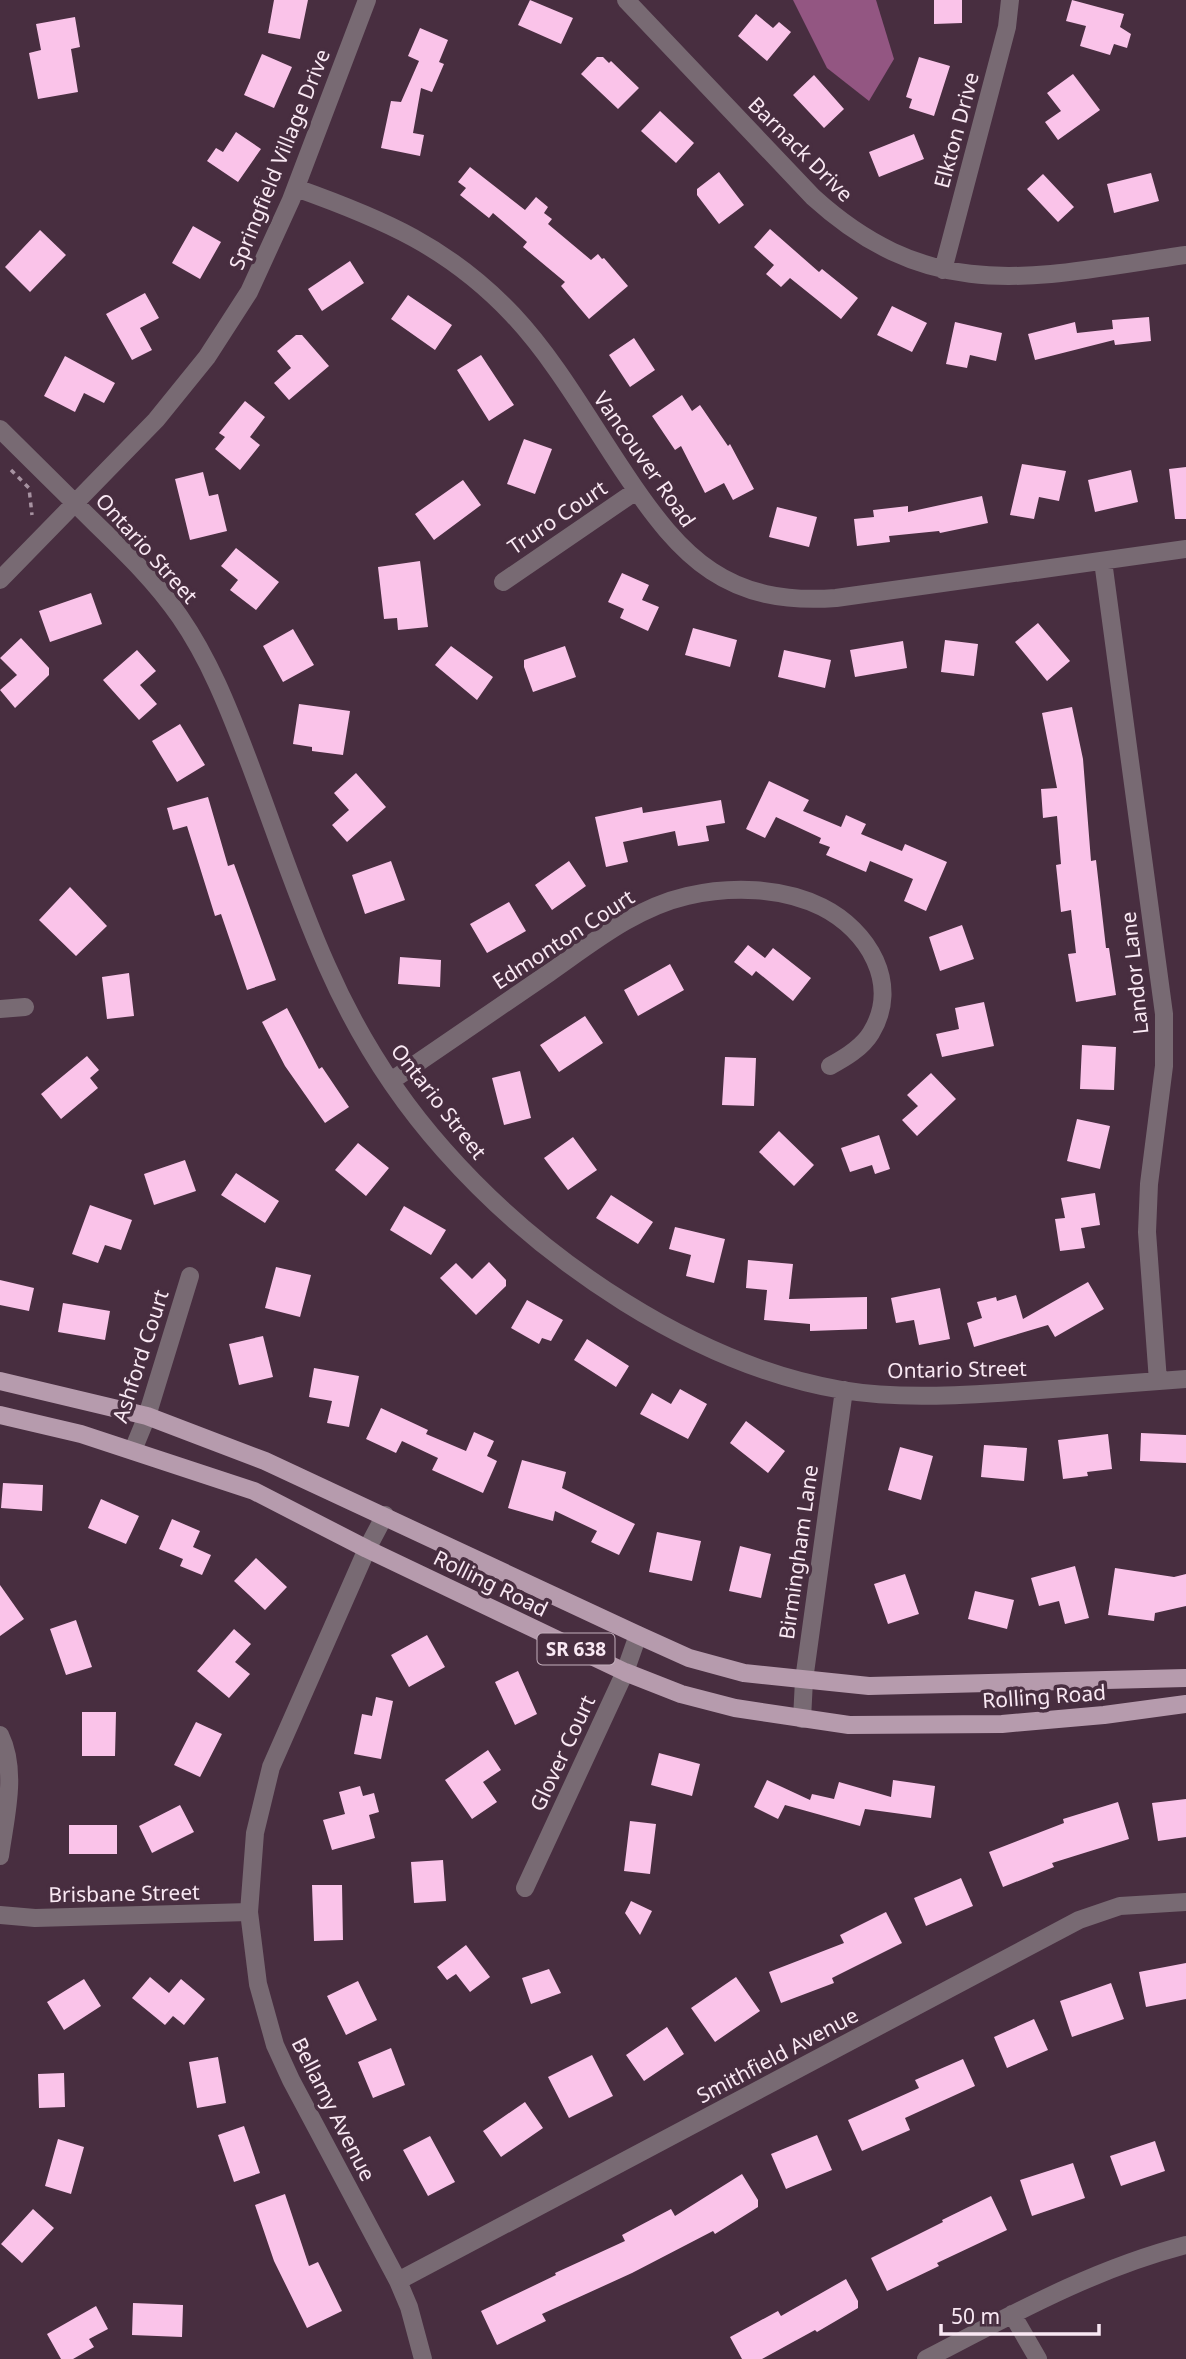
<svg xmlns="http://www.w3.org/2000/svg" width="1186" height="2359" viewBox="0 0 1186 2359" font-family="'Noto Sans',sans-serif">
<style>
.forest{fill:#935682}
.building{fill:#fac3e9}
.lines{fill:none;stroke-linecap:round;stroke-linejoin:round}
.path{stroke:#a792a1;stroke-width:3.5;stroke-dasharray:5 5;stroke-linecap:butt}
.minor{stroke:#786a73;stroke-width:18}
.major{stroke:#b69bad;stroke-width:18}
.labels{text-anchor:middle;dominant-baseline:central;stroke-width:7;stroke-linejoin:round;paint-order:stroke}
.shield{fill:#482e40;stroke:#c4b0bd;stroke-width:2}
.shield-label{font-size:19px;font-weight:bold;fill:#f9e8f3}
.street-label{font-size:21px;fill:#f9e8f3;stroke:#482e40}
</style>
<rect width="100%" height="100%" fill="#482e40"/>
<path class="forest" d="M793 0H876L894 59 869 101 827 68Z"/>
<path class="building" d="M274 0H308L300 39 268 33Z
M530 0 573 18 561 44 518 25Z
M934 0H962V23L934 24Z
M1072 0 1124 14 1120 27 1131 34 1127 48 1114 44 1110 55 1080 46 1086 26 1066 21Z
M756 14 773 28 779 22 791 32 767 61 738 36Z
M75 17 80 47 71 49 78 92 38 99 29 53 41 50 36 24Z
M420 28 448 40 439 62 444 64 432 92 421 88 413 133 424 135 420 156 381 148 391 101 401 102 419 61 408 56Z
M262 54 292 67 274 108 244 95Z
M597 57H603L609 63 611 61 639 88 618 109 581 74Z
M919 57 950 66 934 116 909 108 912 99 906 97Z
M1073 74 1100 110 1058 140 1045 122 1061 111 1047 93Z
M814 75 844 109 824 128 793 95Z
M660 111 694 143 676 163 641 131Z
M236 132 261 149 238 182 207 161 216 148 223 152Z
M914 134 924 159 879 177 869 152Z
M470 167 525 210 536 197 548 207 544 213 552 219 548 224 591 260 598 254 602 259 604 258 628 286 589 319 561 286 565 282 523 247 527 242 493 213 489 218 460 195 466 188 458 182Z
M719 172 744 205 719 224 697 195V189Z
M1151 173 1159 201 1114 213 1107 184Z
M1043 174 1074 207 1058 222 1027 189Z
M193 226 221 242 200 279 172 263Z
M770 229 819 272 822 269 858 298 841 319 790 278 781 287 766 274 774 265 754 247Z
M40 230 66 255 30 292 5 267Z
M350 261 364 283 322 311 308 289Z
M145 293 159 318 140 328 152 350 132 360 106 314Z
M408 295 452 325 435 350 391 319Z
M892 306 927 323 912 352 877 335Z
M1149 317 1151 341 1115 345 1114 340 1035 360 1028 334 1075 322 1077 333 1113 329 1112 320Z
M955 322 1002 333 996 361 970 355 967 368 946 364Z
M296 335H302L329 366 289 400 274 383 291 368 277 351Z
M634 338 655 370 630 387 609 355Z
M481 355 514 405 489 421 457 370Z
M65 356 115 383 104 403 84 393 75 412 44 396Z
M682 395 692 411 700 405 728 446 730 444 754 489 733 500 724 483 705 493 681 446 675 450 652 416Z
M245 401 265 417 250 437 260 445 240 470 215 449 225 437 219 433Z
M524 439 552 449 535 494 507 484Z
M1022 464 1066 471 1059 501 1039 497 1034 519 1010 515Z
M1186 467V519H1175L1169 469Z
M1131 470 1138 502 1095 512 1088 480Z
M203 472 209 496 218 494 227 531 190 540 175 479Z
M463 480 481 505 434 540 415 514Z
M982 496 988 523 940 533 939 531 889 536 890 542 857 546 854 519 874 517 873 510 908 506V512Z
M777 507 817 517 809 547 769 537Z
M236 548 279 582 256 610 230 590 238 580 221 566Z
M420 561 428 627 398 630 397 618 384 619 378 567Z
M622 573 649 585 642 600 659 607 648 631 620 618 624 609 608 602Z
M91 593 102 624 50 642 39 611Z
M1038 623 1070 661 1047 681 1015 642Z
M693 628 737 640 730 667 685 655Z
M293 629 314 665 283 682 263 646Z
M21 638 49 668V675L15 708 0 690 17 675 0 658Z
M945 640 978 644 974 676 941 672Z
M903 641 907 668 855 677 850 650Z
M451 646 493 677 477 700 435 665Z
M565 646 576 677 533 692 524 667V660Z
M137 650 156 671 140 685 157 704 139 720 103 680Z
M784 650 831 660 825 688 778 677Z
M299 704 350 711 343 755 312 751V747L293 744Z
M1072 707 1083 759 1091 861 1096 860 1106 948H1109L1116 995 1076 1002 1068 954 1076 953 1071 910 1061 912 1056 865 1061 864 1057 816 1043 818 1041 789 1057 788 1042 713Z
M180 724 205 765 177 782 152 741Z
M356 773 386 807 347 842 332 825 349 810 334 793Z
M769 781 809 800 803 811 841 827 846 815 866 824 861 834 902 851 905 844 947 862 926 911 904 901 913 879 870 861 866 872 826 855 830 847 819 843 821 838 776 817 765 838 746 829Z
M208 797 228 866 234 864 276 980 247 990 221 914 215 916 187 826 173 830 167 808Z
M721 800 725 823 706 826 709 841 678 846 675 831 623 842 628 862 606 867 595 817 642 807 643 813Z
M391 861 405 900 365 914 352 875Z
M569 861 586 886 552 910 535 885Z
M70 887 107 926 76 956 39 920Z
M509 902 526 931 487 953 470 924Z
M962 925 974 959 940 971 929 937Z
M748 945 765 958 773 948 811 978 793 1001 756 971 752 976 734 962Z
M400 957 441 960 440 987 398 984Z
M670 964 684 990 638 1016 624 990Z
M129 973 134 1016 107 1019 102 977Z
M984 1002 994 1046 942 1057 936 1034 959 1029 955 1008Z
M287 1008 319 1069 322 1067 349 1107 325 1123 285 1066 262 1022Z
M585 1016 603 1043 559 1072 540 1045Z
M1082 1045 1116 1047 1114 1090 1080 1089Z
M87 1056 99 1070 90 1078 98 1088 61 1119 41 1094Z
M725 1057 756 1058 754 1106 722 1105Z
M520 1071 531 1118 504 1125 492 1078Z
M931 1073 956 1099 917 1136 902 1120 918 1106 907 1095Z
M1077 1119 1110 1126 1100 1169 1067 1161Z
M779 1131 814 1165 794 1186 759 1152Z
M879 1135 890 1169 875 1174 872 1165 850 1172 841 1148Z
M573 1137 597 1170 568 1190 544 1158Z
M358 1143 389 1168 366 1196 335 1170Z
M185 1160 196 1191 154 1205 144 1174Z
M236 1173 279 1201 265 1223 221 1195Z
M1095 1193 1100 1225 1081 1228 1085 1248 1060 1251 1055 1219 1065 1218 1061 1198Z
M611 1195 653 1222 638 1244 596 1218Z
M90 1205 132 1220 121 1250 105 1245 98 1263 72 1254Z
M404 1206 446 1230 431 1255 390 1230Z
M675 1227 725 1239 714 1283 686 1276 691 1255 669 1249Z
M748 1260 793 1264 789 1299 867 1297V1329L810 1331V1324L764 1320 767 1290 746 1288Z
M489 1262 506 1280V1286L476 1315 440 1278 456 1263 472 1279Z
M276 1267 311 1275 300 1317 265 1308Z
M0 1280 34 1288 29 1311 0 1305Z
M1088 1282 1104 1309 1055 1337 1048 1325 974 1347 967 1323 982 1318 977 1302 996 1297 997 1301 1016 1295 1023 1319Z
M940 1288 950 1339 919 1345 914 1320 896 1323 891 1298Z
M527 1300 563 1320 551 1341 542 1338 539 1344 511 1328Z
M63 1303 110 1311 105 1340 58 1332Z
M263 1336 273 1377 239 1385 229 1344Z
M587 1339 629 1366 616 1387 574 1360Z
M314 1368 359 1376 349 1427 327 1423 332 1401 309 1397Z
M680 1389 707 1404 688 1439 640 1414 652 1393 671 1404Z
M381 1408 428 1430 426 1434 466 1451 474 1432 494 1441 487 1456 497 1461 483 1493 432 1470 438 1458 402 1441 396 1453 366 1439Z
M746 1421 785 1451 768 1473 730 1443Z
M1141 1433 1186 1435V1463L1140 1461Z
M1108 1434 1112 1469 1087 1472 1088 1476 1063 1479 1058 1440Z
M984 1445 1027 1448 1024 1481 981 1477Z
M900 1447 933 1456 921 1500 888 1490Z
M522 1460 566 1472 562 1488 635 1524 619 1555 591 1542 597 1531 555 1511 553 1521 508 1508Z
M3 1483 43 1485 42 1511 1 1508Z
M101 1499 139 1516 126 1544 88 1528Z
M172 1519 200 1531 193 1547 211 1555 202 1575 180 1566 183 1559 159 1549Z
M657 1532 701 1541 692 1581 649 1572Z
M740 1546 771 1554 761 1598 729 1591Z
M256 1558 287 1587 265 1610 234 1581Z
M1075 1566 1089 1618 1065 1624 1059 1601 1039 1606 1031 1578Z
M1115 1568 1174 1577 1186 1574V1606L1155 1613 1154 1621 1108 1615Z
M905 1574 919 1614 888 1624 874 1584Z
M0 1585 24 1619 0 1636Z
M975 1591 1014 1600 1007 1629 968 1619Z
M76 1620 92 1667 66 1675 50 1629Z
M234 1629 251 1644 235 1662 250 1674 229 1698 197 1671Z
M427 1635 445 1667 409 1687 391 1655Z
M518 1671 537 1714 515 1725 495 1682Z
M376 1697 393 1701 381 1759 354 1754 362 1714 372 1716Z
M82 1712H116L115 1756H82Z
M196 1722 222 1734 200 1777 174 1765Z
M488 1750 501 1770 483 1782 497 1802 472 1819 445 1780Z
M659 1753 700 1764 692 1796 651 1785Z
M767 1780 810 1800 812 1794 834 1799 839 1782 891 1797 893 1780 935 1786 931 1818 865 1809 860 1826 785 1805 778 1819 754 1807Z
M360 1786 363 1796 374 1793 379 1812 369 1815 375 1838 332 1850 323 1820 345 1814 339 1792Z
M1186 1799V1837L1158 1841 1152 1803Z
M1118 1802 1129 1839 1052 1863 1054 1867 1003 1887 989 1852 1064 1823 1063 1819Z
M180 1805 194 1832 152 1853 139 1826Z
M630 1821 656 1824 650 1874 624 1871Z
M69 1825H117V1854H69Z
M443 1860 446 1901 414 1903 411 1862Z
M961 1878 973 1906 926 1926 914 1898Z
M312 1885H342L343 1940 314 1941Z
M631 1901 652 1911 640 1935 625 1913Z
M886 1912 902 1943 832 1978 834 1983 781 2003 769 1972 844 1943 840 1935Z
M466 1945 490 1977 470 1992 456 1974 447 1980 437 1967Z
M1186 1963V1999L1146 2007 1139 1972Z
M549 1969 561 1993 531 2004 522 1978Z
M150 1977 169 1993 181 1979 205 1999 184 2025 173 2016 165 2025 132 1998Z
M736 1977 760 2011 715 2042 691 2008Z
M84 1979 101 2006 64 2030 47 2002Z
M358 1981 377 2020 346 2035 327 1996Z
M1111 1983 1124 2019 1072 2037 1060 2001Z
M1034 2019 1048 2050 1007 2068 994 2037Z
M667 2027 684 2054 644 2081 626 2055Z
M391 2048 405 2085 373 2098 358 2062Z
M592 2055 613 2096 569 2118 548 2077Z
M218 2057 226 2103 197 2108 189 2062Z
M963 2059 975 2086 905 2118 910 2130 862 2151 848 2120 919 2088 915 2080Z
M64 2073 65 2107 39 2108 38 2074Z
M525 2102 543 2128 501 2157 483 2131Z
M244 2126 260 2173 234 2182 218 2135Z
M817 2135 832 2170 786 2189 771 2154Z
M430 2136 455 2182 428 2196 403 2150Z
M58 2139 84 2147 71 2194 45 2186Z
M1155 2141 1165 2171 1121 2186 1110 2156Z
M1073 2163 1085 2198 1032 2216 1020 2180Z
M742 2174 758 2200V2207L715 2234 713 2231 632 2273 542 2314 546 2321 497 2345 481 2311 556 2275 555 2273 625 2241 622 2235 671 2209 675 2216Z
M285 2194 309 2266 318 2262 342 2311 307 2328 274 2261 255 2205Z
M991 2196 1007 2230 937 2263 939 2266 887 2291 871 2258 943 2222 942 2220Z
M33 2209 54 2228 22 2263 1 2244Z
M846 2279 858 2301V2308L817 2332 815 2330 762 2359H742L730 2337 778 2311 781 2316Z
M133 2303 183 2305 182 2337 132 2335Z
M96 2306 108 2329 89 2339 94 2347 73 2359H61L47 2334Z"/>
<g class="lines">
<path class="path" d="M11 470 29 488 32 515"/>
<path class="minor" d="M626 0 813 197C935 308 1038 276 1186 255
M296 188C383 219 449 247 513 315 557 362 590 422 626 475 682 559 728 606 836 598L1186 549
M943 270 1007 27 1010 0
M0 429C32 461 64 492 96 524 126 553 156 582 180 617 209 659 228 707 246 754 273 824 296 897 327 966 356 1032 396 1096 444 1150 542 1261 695 1365 842 1390 902 1400 965 1395 1026 1391 1080 1387 1133 1383 1186 1379
M1103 561 1164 1014V1066L1149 1184 1147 1232 1158 1381
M0 580 156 420 207 357 249 292 291 200 367 0
M503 582 636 491
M0 1009 25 1007
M391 1081C444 1045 496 1009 549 973 592 943 635 908 687 896 731 886 781 887 822 907 868 930 901 984 871 1033 862 1048 845 1058 830 1066
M133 1450 147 1416 190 1276
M385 1515 367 1549 271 1767 255 1833 249 1912 258 1984 275 2045 291 2080 398 2281 409 2307 423 2359
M802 1719 804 1680 844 1390
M0 1735C18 1772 5 1818 0 1856
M525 1888 625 1672 638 1635
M0 1915 35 1918 249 1912
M398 2281 1079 1920 1120 1906 1186 1902
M1012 2314 1038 2359
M926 2359C1011 2315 1093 2269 1186 2245"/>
<path class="major" d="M0 1381 147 1416 265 1461 638 1635 689 1658 744 1673 869 1686 1186 1678
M0 1415 81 1434 254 1491 367 1549 625 1672 681 1694 735 1708 849 1725 1002 1724 1104 1715 1186 1704"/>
</g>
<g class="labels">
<rect class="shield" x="537.5" y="1633.5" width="77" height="31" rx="5"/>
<g class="shield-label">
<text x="576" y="1649">SR 638</text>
</g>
<g class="street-label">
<text transform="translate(956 130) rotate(-75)">Elkton Drive</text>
<text transform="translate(801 149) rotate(45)">Barnack Drive</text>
<text transform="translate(279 159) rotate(-68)">Springfield Village Drive</text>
<text transform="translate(645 459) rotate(55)">Vancouver Road</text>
<text transform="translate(557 517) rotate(-34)">Truro Court</text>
<text transform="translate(147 548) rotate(48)">Ontario Street</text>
<text transform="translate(563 939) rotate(-33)">Edmonton Court</text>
<text transform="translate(1134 973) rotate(-96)">Landor Lane</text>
<text transform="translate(439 1101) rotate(52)">Ontario Street</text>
<text transform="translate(140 1356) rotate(-72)">Ashford Court</text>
<text transform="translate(957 1369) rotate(-1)">Ontario Street</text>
<text transform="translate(798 1552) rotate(-82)">Birmingham Lane</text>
<text transform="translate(491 1583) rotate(26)">Rolling Road</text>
<text transform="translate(1044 1696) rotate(-4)">Rolling Road</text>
<text transform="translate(562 1753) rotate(-65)">Glover Court</text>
<text transform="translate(124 1893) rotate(-1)">Brisbane Street</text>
<text transform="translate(777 2055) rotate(-28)">Smithfield Avenue</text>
<text transform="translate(334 2109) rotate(63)">Bellamy Avenue</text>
</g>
</g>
<path d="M941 2324v10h158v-10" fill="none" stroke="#f9e8f3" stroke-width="3.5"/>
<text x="951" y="2324" font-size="21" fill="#f9e8f3" stroke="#482e40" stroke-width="5" paint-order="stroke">50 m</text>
</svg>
